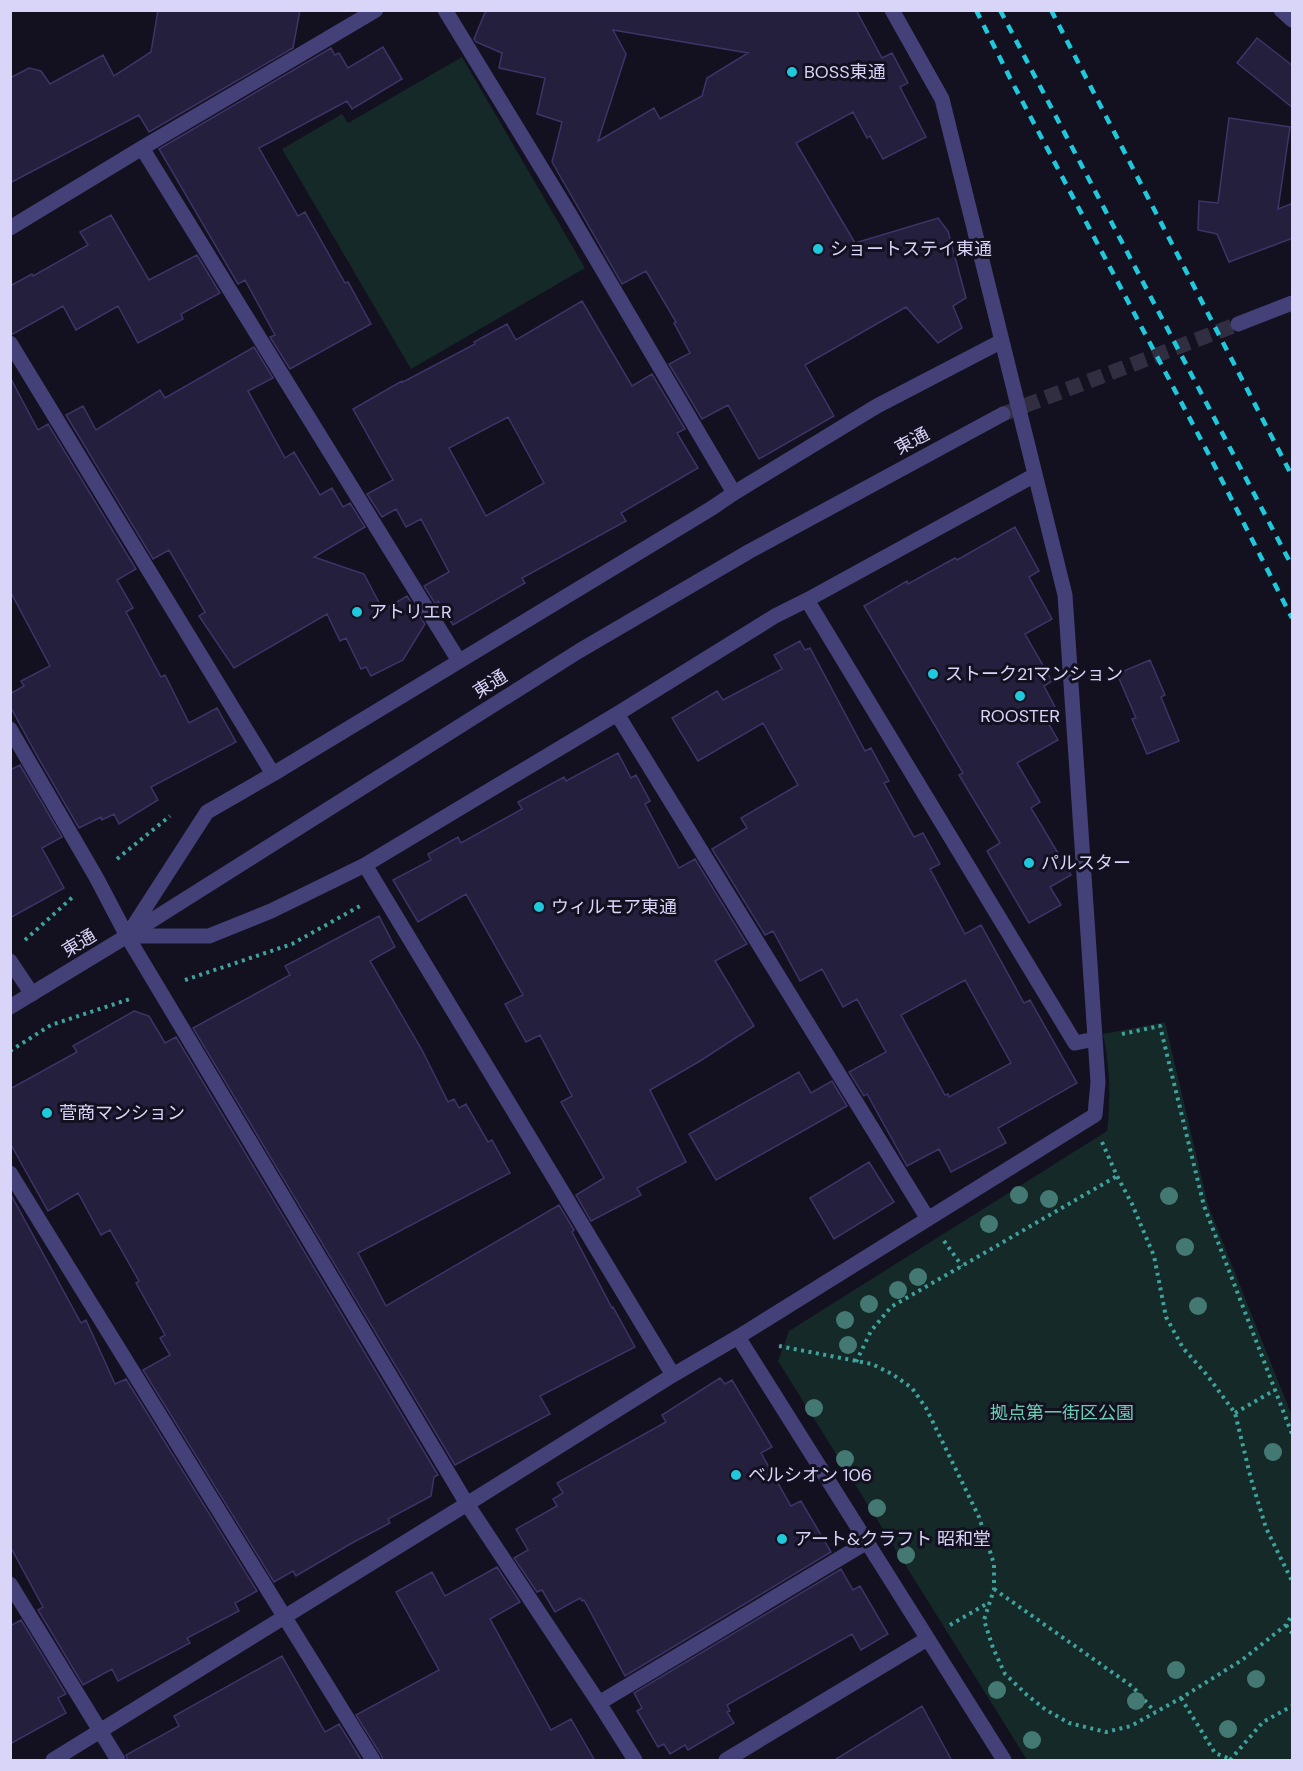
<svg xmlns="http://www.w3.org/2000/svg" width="1303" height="1771" viewBox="0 0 1303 1771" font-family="'DM Sans','Noto Sans JP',sans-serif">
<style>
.green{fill:#142928}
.building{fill:#251f3e;stroke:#3e3467;stroke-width:1.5;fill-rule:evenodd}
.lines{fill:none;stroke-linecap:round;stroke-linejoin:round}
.tertiary-tunnel{stroke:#312e41;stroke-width:15;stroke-dasharray:15 8;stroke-linecap:butt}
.path{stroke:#3ea39d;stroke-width:4;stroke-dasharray:3 4.5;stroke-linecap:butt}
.minor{stroke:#434178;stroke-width:15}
.tertiary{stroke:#434178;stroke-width:15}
.rail{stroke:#1fc9db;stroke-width:4.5;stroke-dasharray:9 8;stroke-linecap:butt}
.tree{fill:#437972}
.poi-dot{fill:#1fc9db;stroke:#131020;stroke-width:2}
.labels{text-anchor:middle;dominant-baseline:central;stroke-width:6;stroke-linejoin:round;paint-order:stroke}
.poi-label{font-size:18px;fill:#d9d5f9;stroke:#131020;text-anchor:start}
.street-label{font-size:18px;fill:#d9d5f9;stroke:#131020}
.park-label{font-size:18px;fill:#6bcfb5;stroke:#131020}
</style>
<rect width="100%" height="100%" fill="#131020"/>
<path class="green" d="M462 57 585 268 411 369 282 149 342 114 348 123Z
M1165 1022 1208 1205 1292 1416V1760H1027L778 1361 789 1331 1107 1131C1111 1099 1110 1065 1103 1034Z"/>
<path class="building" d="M158 10H300L293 48 149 132 139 115 10 183V78L29 68 41 71 50 84 103 55 114 76 151 52Z
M486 10H856L882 58 892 53 908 83 900 87 926 137 883 159 870 136 867 138 853 112 796 143 855 243 938 218 948 231 966 298 953 306 962 328 938 343 906 307 805 365 834 416 759 459 728 405 702 419 669 364 690 353 674 323 676 322 646 271 622 284 552 162 562 122 537 114 545 78 499 68 502 53 476 42 474 39ZM613 30 748 53 707 78 702 96 660 119 654 108 598 141 626 54Z
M1257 38 1293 66V108L1237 63Z
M383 47 402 79 352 109 347 101 259 148 298 216 305 212 345 283 348 282 371 324 290 369 270 337 275 335 245 280 238 284 159 149 331 48 335 55 339 53 348 68Z
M1229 118 1290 127 1278 209 1293 203V238L1229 262 1217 234 1198 230 1199 201 1218 203Z
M111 215 149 280 197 255 220 293 181 314 183 319 138 343 118 306 76 330 63 306 13 334 10 333V286L32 274 33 276 88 245 80 232Z
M582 301 632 386 652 374 685 429 677 433 698 468 621 513 626 521 522 578 525 583 453 625 438 601 436 605 424 586 449 572 421 519 406 527 396 509 382 517 367 494 393 480 353 409 402 381 403 382 475 344 474 342 507 324 516 340ZM508 417 544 483 486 516 449 448Z
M254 347 273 378 248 391 285 458 294 452 320 495 332 488 343 507 350 503 365 527 314 557 364 574 383 610 407 596 425 624 403 660 371 676 366 667 361 669 346 638 340 641 327 614 234 668 199 616 205 612 169 550 153 559 66 415 83 406 96 430 160 390 165 398Z
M10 377 38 430 48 424 136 569 117 580 133 608 126 612 161 677 165 675 189 723 217 708 236 742 151 787 158 800 119 824 114 814 102 820 101 817 79 828 36 754 10 706V694L24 686 21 681 50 666 10 591Z
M1015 527 1039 571 1029 577 1052 619 1025 634 1052 681 1044 686 1055 707 1043 714 1058 740 1017 763 1040 802 1031 808 1071 875 1050 887 1061 905 1029 923 987 851 1000 843 959 775 963 773 864 606 907 581 908 584 955 558 957 560Z
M800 641 805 650 810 648 865 751 871 748 889 781 884 783 914 837 923 833 940 864 930 869 965 934 981 925 1024 1003 1030 1000 1077 1083 998 1128 1006 1143 951 1172 939 1149 907 1166 867 1094 864 1096 849 1072 886 1052 857 999 843 1007 822 969 800 981 773 931 765 935 712 849 747 828 741 818 798 785 763 723 698 761 672 718 717 691 723 700 782 669 774 655ZM965 980 1011 1063 949 1097 948 1094 945 1095 901 1015Z
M1150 660 1165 695 1161 697 1179 741 1147 754 1132 719 1136 718 1117 674Z
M618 753 631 778 636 775 650 801 645 804 679 868 695 859 747 944 715 961 754 1026 700 1061 650 1090 686 1162 637 1188 641 1195 591 1221 576 1195 604 1178 561 1102 572 1096 540 1035 526 1042 505 1004 523 995 466 894 418 922 393 880 431 860 428 854 458 837 461 843 522 809 518 802 564 777 566 781Z
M20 765 62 837 42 848 64 888 10 918V770Z
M379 916 395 947 370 961 422 1050 448 1102 454 1099 459 1108 466 1104 488 1142 492 1140 510 1173 358 1253 386 1306 559 1205 574 1230 572 1232 612 1308 613 1307 635 1347 540 1396 550 1414 455 1465 193 1028 290 975 285 966Z
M134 1011 149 1016 165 1043 176 1037 438 1475 434 1477 431 1496 388 1519 390 1523 352 1543 296 1576 293 1571 274 1582 143 1370 170 1355 160 1338 165 1335 136 1283 139 1281 110 1230 101 1235 78 1193 48 1211 10 1143V1089L77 1052 73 1046Z
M799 1072 811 1093 832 1081 847 1106 716 1180 689 1134Z
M869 1162 894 1202 834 1239 810 1198Z
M10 1193 81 1323 86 1320 115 1384 126 1379 257 1591 235 1603 239 1611 187 1638 190 1643 118 1681 112 1669 83 1685 38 1610 43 1607 10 1546Z
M720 1378 725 1384 732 1380 772 1447 761 1453 791 1506 801 1501 831 1552 625 1676 584 1600 582 1601 580 1598 555 1612 542 1590 537 1592 514 1558 528 1550 516 1529 557 1506 553 1499 563 1493 557 1483 666 1422 662 1415Z
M497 1567 520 1602 490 1619 551 1730 571 1719 595 1761H383L381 1755 356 1715 439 1670 396 1592 432 1572 445 1596Z
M841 1569 853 1590 860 1586 888 1634 861 1650 852 1634 727 1705 730 1711 727 1712 734 1723 688 1750 685 1745 670 1754 664 1744 658 1747 637 1711 642 1708 634 1693Z
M21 1620 66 1694 58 1698 66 1713 10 1744V1626Z
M282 1656 325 1732 339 1724 362 1761H128L126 1755 179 1726 174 1716Z
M922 1706 952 1761H833Z"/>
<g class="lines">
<path class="tertiary-tunnel" d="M1003 414 1238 324"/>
<path class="path" d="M117 859 170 816
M25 940 75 895
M185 980 292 944 360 906
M1122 1034 1160 1026 1204 1206 1292 1434
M10 1051 51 1025 133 998
M1102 1142 1117 1176 1132 1204 1154 1256 1166 1317 1183 1348 1207 1375 1235 1413 1251 1479 1266 1528 1292 1581
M944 1241 962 1266
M779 1346 872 1364 892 1374 912 1388 926 1408 979 1517 994 1564V1589L984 1620 993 1648 1005 1674 1027 1695 1046 1710 1069 1723 1106 1732 1131 1726 1181 1698 1242 1660 1286 1625 1292 1615
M856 1362 871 1331 891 1307 1117 1176
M1235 1413 1275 1390
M994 1589 1133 1687 1155 1712
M950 1625 988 1603
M1286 1625 1292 1633
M1181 1698 1215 1753 1230 1759
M1230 1760 1263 1722 1292 1706"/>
<path class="minor" d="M445 10 569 213 734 493
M1281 10 1292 20
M142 148 459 661
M10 228 142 148 376 10
M10 343 273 774
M807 600 1075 1043 1095 1039
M617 714 928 1219
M10 729 96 877 127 936 467 1504 599 1703 635 1760
M365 865 673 1375
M127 936 207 812 273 774 712 508 734 493 877 406 1002 341
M127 936H209L271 911 365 865 617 714 775 616 807 600 1035 475
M10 961 32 994
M10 1173 373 1760
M738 1337 1004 1760
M10 1584 118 1760
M599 1703 867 1542
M53 1760 467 1504 673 1375 738 1337 1095 1115 1098 1082 1065 595 942 99 892 10
M726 1760 927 1639"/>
<path class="tertiary" d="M1238 324 1292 303
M10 1007 127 936 579 651 750 551 1003 414"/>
<path class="rail" d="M976 10 1010 78 1208 453 1292 618
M1000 10 1292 566
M1051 10 1292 476"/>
</g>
<g class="tree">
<circle cx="1019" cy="1195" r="9"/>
<circle cx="1169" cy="1196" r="9"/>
<circle cx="1049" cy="1199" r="9"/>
<circle cx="989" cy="1224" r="9"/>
<circle cx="1185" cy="1247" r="9"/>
<circle cx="918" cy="1277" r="9"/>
<circle cx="898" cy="1290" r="9"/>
<circle cx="869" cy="1304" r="9"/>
<circle cx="1198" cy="1306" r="9"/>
<circle cx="845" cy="1320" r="9"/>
<circle cx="848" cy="1345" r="9"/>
<circle cx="814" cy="1408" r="9"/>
<circle cx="1273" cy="1452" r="9"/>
<circle cx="845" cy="1459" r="9"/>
<circle cx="877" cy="1508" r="9"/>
<circle cx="906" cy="1555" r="9"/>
<circle cx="1176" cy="1670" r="9"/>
<circle cx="1256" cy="1679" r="9"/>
<circle cx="997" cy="1690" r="9"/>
<circle cx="1136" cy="1701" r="9"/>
<circle cx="1228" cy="1729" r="9"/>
<circle cx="1032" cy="1740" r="9"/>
</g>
<g class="poi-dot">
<circle cx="792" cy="72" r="6"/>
<circle cx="818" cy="249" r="6"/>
<circle cx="357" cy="612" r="6"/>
<circle cx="933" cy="674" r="6"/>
<circle cx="1020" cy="696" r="6"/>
<circle cx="1029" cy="863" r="6"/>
<circle cx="539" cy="907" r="6"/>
<circle cx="47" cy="1113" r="6"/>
<circle cx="736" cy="1475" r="6"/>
<circle cx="782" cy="1539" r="6"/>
</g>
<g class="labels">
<g class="poi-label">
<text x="804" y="72">BOSS東通</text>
<text x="830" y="249">ショートステイ東通</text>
<text x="369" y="612">アトリエR</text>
<text x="945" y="674">ストーク21マンション</text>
<text x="1020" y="716" text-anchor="middle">ROOSTER</text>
<text x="1041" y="863">パルスター</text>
<text x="551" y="907">ウィルモア東通</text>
<text x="59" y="1113">菅商マンション</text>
<text x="748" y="1475">ベルシオン 106</text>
<text x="794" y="1539">アート&amp;クラフト 昭和堂</text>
</g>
<g class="street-label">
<text transform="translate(912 441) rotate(-28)">東通</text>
<text transform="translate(490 684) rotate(-32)">東通</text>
<text transform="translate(79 943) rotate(-31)">東通</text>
</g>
<g class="park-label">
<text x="1062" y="1413">拠点第一街区公園</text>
</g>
</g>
<rect width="1303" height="1771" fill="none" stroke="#d9d5f9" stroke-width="24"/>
</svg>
